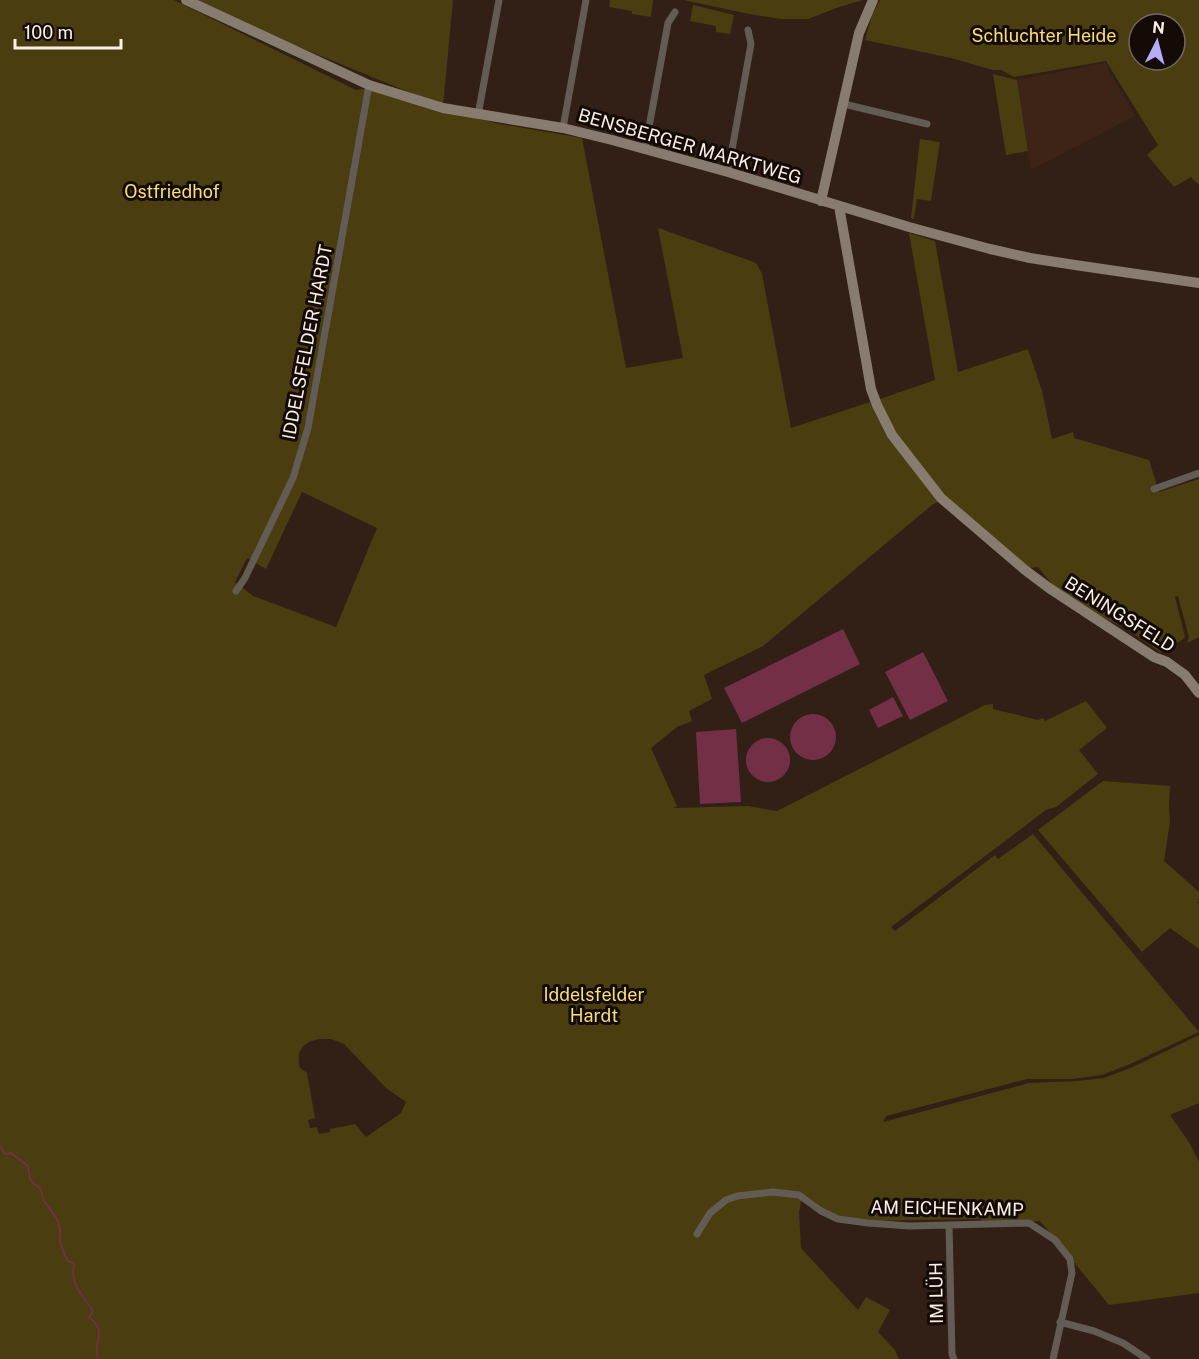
<svg xmlns="http://www.w3.org/2000/svg" width="1199" height="1359" viewBox="0 0 1199 1359" font-family="'Public Sans',sans-serif">
<style>
.built{fill:#3d2417}
.green{fill:#4a3e11;fill-rule:evenodd}
.water{fill:#722f46}
.lines{fill:none;stroke-linecap:round;stroke-linejoin:round}
.stream{stroke:#722f46;stroke-width:2}
.street{stroke:#635c54;stroke-width:7}
.secondary{stroke:#877c6f;stroke-width:10}
.labels{text-anchor:middle;dominant-baseline:central;stroke-width:6;stroke-linejoin:round;paint-order:stroke}
.park-label{font-size:18px;fill:#fadf75;stroke:#140b07}
.street-label{font-size:18px;fill:#fcefe8;stroke:#140b07}
</style>
<rect width="100%" height="100%" fill="#321f16"/>
<path class="built" d="M1105 63 1135 116 1031 170 1017 80Z"/>
<path class="green" d="M0 0H174L356 90 371 88 442 110 500 124 582 138 626 368 683 358 658 228 751 261 757 264 762 274 791 428 870 402 941 500 932 505 763 646 704 675 712 699 689 711 692 721 677 727 651 748 677 806 674 808 748 806 777 811 985 705 993 704V709L1038 720 1043 718 1045 721 1086 701 1107 728 1079 750 1098 774 1056 807 1046 810 891 927 895 931 995 855 998 859 1033 834 1199 1032 1130 1064 1102 1075 1071 1079H1027L886 1116 883 1122 1029 1083 1077 1081 1104 1078 1133 1067 1199 1035V1103L1170 1115 1189 1142 1199 1162V1293L1109 1305 1040 1221 981 1222V1219L859 1221 831 1214 801 1201 799 1212 801 1248 858 1310 866 1297 890 1310 878 1332 895 1350 899 1359H0ZM302 492 377 528 336 627 253 596 235 582 247 558 266 569ZM319 1039H331L344 1044 386 1088 406 1102 401 1113 366 1137 355 1124 330 1129V1132L319 1134 317 1127 310 1128 308 1120 315 1118 307 1073 300 1068C296 1051 301 1043 319 1039Z
M196 0H453L443 106 253 28Z
M610 0H653L651 17 632 14V11L609 7Z
M684 0H863L839 7 808 19H780L749 14Z
M880 0H1199V185L1191 177 1174 187 1147 155 1158 145 1106 61 1014 77 1001 70H993L951 58 865 40 872 15ZM1139 24H1175V60H1139Z
M693 5 734 15 730 34 716 32V26L690 21Z
M993 74 1017 80 1028 151 1006 155Z
M920 139 940 142 931 201 917 199 914 219 911 218Z
M909 233 935 241 958 372 1028 349 1042 391 1052 439 1073 432 1074 438 1149 460 1159 492 1199 479V637L1187 643 1189 637 1178 596 1175 597 1185 637 1182 640 1160 652 1121 625H1118L1092 612 1054 587 1038 567 1028 568 947 498 904 447 877 400 935 380Z
M1103 781 1170 786 1169 806 1170 822 1164 861 1199 892V901L1197 902 1199 904V949L1170 928 1142 952 1038 830Z"/>
<path class="water" d="M843 629 860 664 742 723 724 688Z
M923 652 948 701 910 720 885 672Z
M893 697 903 716 878 728 869 710Z
M790 737a23 23 0 1 1 46 0a23 23 0 1 1-46 0Z
M736 729 741 802 700 804 696 732Z
M746 760a22 22 0 1 1 44 0a22 22 0 1 1-44 0Z"/>
<g class="lines">
<path class="stream" d="M0 1145 5 1154 11 1153 28 1166 30 1179 33 1183 40 1188 44 1201 57 1219 60 1228V1242L65 1256 68 1261 73 1263 74 1266C69 1283 84 1297 93 1311L89 1317C109 1333 92 1341 98 1359"/>
<path class="street" d="M844 104 927 124
M478 115 499 0
M563 128 586 0
M645 149 668 23 675 12
M728 172 751 44 748 30
M1154 489 1199 473
M236 591 245 578 293 478 308 428 369 85
M949 1225 952 1354 954 1359
M697 1234 710 1213 726 1200 737 1196 773 1192 799 1195 821 1211 838 1219 868 1223 909 1226 1029 1223 1055 1240 1070 1259 1072 1273 1053 1359
M1060 1322 1094 1331 1123 1343 1147 1359"/>
<path class="secondary" d="M186 0 369 85 443 108 563 128 612 140 728 172 909 227 990 249 1030 258 1075 265 1199 283
M821 201 859 33 873 0
M839 206 871 389 877 405 892 435 941 498 1025 570 1049 588 1154 657 1167 662 1185 675 1199 693"/>
</g>
<g class="labels">
<g class="park-label">
<text x="1044" y="35">Schluchter Heide</text>
<text x="172" y="191">Ostfriedhof</text>
<text x="594" y="994">Iddelsfelder<tspan x="594" dy="21">Hardt</tspan></text>
</g>
<g class="street-label">
<text transform="translate(690 146) rotate(16)">BENSBERGER MARKTWEG</text>
<text transform="translate(307 342) rotate(-79)">IDDELSFELDER HARDT</text>
<text transform="translate(1120 614) rotate(32)">BENINGSFELD</text>
<text transform="translate(947 1208) rotate(1)">AM EICHENKAMP</text>
<text transform="translate(936 1293) rotate(-91)">IM LÜH</text>
</g>
</g>
<g transform="translate(1157 42) rotate(6)"><circle r="28" fill="#140b07" stroke="#716661" stroke-width="1.5"/>
<path d="M0-4.5L10 22L0 15L-10 22Z" fill="#b6acf8"/>
<text y="-9" font-size="16" font-weight="bold" text-anchor="middle" fill="#fcefe8">N</text>
</g>
<path d="M15 39v9h106v-9" fill="none" stroke="#fcefe8" stroke-width="3"/>
<text x="24" y="39" font-size="18" fill="#fcefe8" stroke="#140b07" stroke-width="4.5" paint-order="stroke">100 m</text>
</svg>
